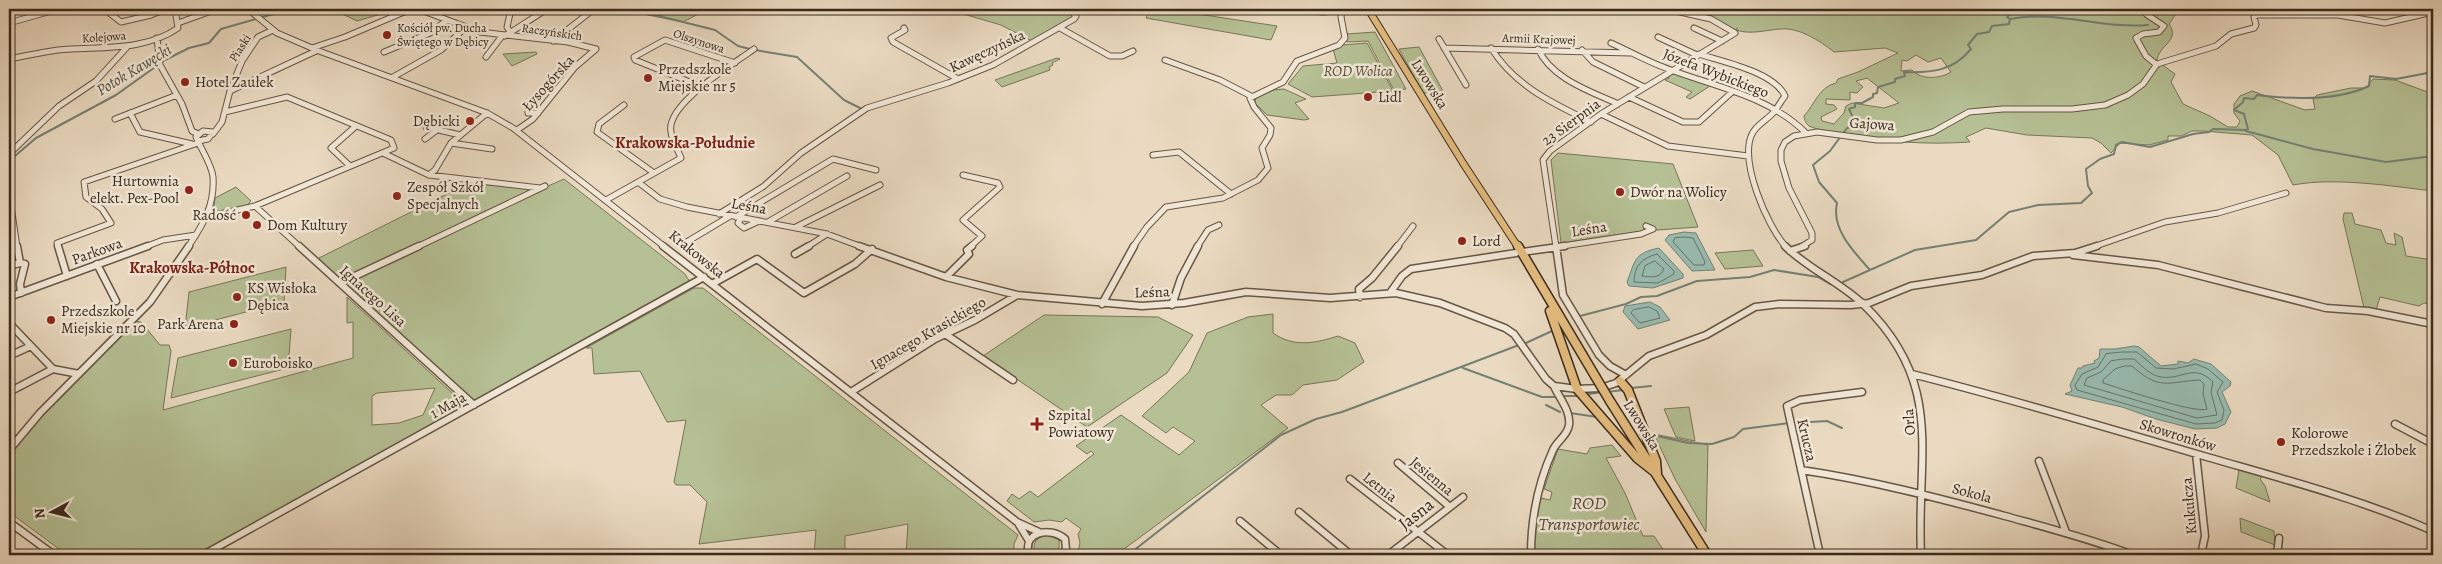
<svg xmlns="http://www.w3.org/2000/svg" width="2442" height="564" viewBox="0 0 2442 564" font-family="Alegreya,serif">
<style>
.green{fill:#b5c094;stroke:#787558;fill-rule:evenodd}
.water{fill:#98bbb0;stroke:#738174}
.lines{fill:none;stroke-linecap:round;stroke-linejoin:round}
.shore{stroke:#6a7266;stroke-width:1}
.stream{stroke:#738174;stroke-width:2}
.minor-far1-casing{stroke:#675644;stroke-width:7}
.minor-casing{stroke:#675644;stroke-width:9}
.major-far1-casing{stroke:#3b2a1b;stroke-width:8}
.major-casing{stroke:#3b2a1b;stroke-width:11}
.minor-far1{stroke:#f1e7d7;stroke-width:5}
.minor{stroke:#f1e7d7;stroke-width:6}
.major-far1{stroke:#e5bd80;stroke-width:6}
.major{stroke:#e5bd80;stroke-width:8}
.major-bridge-casing{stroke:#3b2a1b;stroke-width:11;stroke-linecap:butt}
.major-bridge{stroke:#e5bd80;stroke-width:8}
.poi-dot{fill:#8f2418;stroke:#f1e7d7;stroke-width:2}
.labels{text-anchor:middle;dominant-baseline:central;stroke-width:5;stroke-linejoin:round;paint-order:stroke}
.far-poi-label{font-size:12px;fill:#3b2a1b;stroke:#f1e7d7;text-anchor:start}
.far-street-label{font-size:12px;fill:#3b2a1b;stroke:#f1e7d7}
.street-label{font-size:15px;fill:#3b2a1b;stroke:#f1e7d7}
.poi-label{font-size:15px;fill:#3b2a1b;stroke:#f1e7d7;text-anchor:start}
.park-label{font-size:15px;font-style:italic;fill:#534833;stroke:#f1e7d7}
.water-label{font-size:16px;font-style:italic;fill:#524e40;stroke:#f1e7d7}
.neighbourhood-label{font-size:16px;font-weight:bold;fill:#7a1f14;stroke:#f1e7d7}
.near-park-label{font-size:18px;font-style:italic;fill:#534833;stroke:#f1e7d7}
.near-street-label{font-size:18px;fill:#3b2a1b;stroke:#f1e7d7}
</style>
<rect width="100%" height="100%" fill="#eadac1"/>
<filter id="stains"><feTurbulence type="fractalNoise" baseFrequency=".004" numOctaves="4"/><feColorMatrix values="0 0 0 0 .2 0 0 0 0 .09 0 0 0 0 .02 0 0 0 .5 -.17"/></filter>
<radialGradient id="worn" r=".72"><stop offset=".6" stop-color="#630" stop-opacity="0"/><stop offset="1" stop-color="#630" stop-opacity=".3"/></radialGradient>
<path class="green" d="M343 9H358L366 13 372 10 381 14 357 21 336 11Z
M618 9H708L683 22Z
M967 9H1066L1073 16 1072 19 1032 41 1001 25 960 13Z
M1150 9H1165L1277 26 1271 40 1146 18Z
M1676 9H2179L2169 24C2181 41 2158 45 2157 61L2175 74 2171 82 2183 104 2210 116 2228 127H2237L2240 121 2234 113V104L2240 96 2252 91 2305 110 2315 109 2313 99 2317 95 2351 88H2366L2373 79 2395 80 2433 94V191C2390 186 2336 177 2293 185L2278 155 2252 135 2203 131H2192L2181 136H2168V140L2149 145 2120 143 2111 153 2101 143 2092 138 2027 135 1986 128 1966 137 1970 142C1926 145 1882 142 1839 133 1830 131 1817 130 1809 126 1805 123 1805 120 1804 116 1815 104 1819 87 1836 83L1838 79 1858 72 1898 53 1885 48 1834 52C1820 41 1799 27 1780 29 1766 30 1750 35 1736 30L1738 28 1735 30 1710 16 1719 10 1703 16ZM1916 55 1928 62 1941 58 1951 72C1940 79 1921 80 1912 70L1901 71 1902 60 1907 61ZM1867 78 1899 103 1884 108 1852 103 1846 106 1844 113 1834 124 1822 121 1821 117 1837 109 1834 105 1826 104V99L1850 100V92L1857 93 1863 87 1856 81Z
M1375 32 1406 89 1394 90 1368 41 1347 42V34Z
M1367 43 1393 91 1312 97 1288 84 1303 66 1337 63 1333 49 1342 45Z
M1419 47 1443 91 1423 93 1399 49Z
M536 52 537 54 512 66 503 54Z
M1057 58 1060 59 1052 63 1053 65 1049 67 1050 70 1002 87 995 80Z
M1678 74 1710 86 1690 99 1686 97 1692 92 1665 80 1669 78 1668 75Z
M1284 89 1306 99 1295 103 1309 119 1304 120 1267 115 1255 103 1256 97 1273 90Z
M1558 153 1673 164 1698 227 1644 231 1561 243 1551 160Z
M564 179 685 274 690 282 475 401 317 259 469 183 539 190Z
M236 187 251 201 246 206 213 212 215 198Z
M2344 213H2352L2355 224 2381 230 2386 243 2396 245 2394 233 2402 237 2406 256 2433 260V305L2424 303 2419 306 2380 297 2376 310 2364 308 2343 219Z
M1753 250 1763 266 1725 269 1715 253Z
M286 267 284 302 185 328 189 292Z
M694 288H703L1018 535 1014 544V555H906L908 524 845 536V555H814L816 530 699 544 707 502 690 485H676L674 482 686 420 667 422 640 371 594 374 592 348H586Z
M347 297 461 401 464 408 197 555H67L9 512V454L43 413 134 321 141 322 160 345H169L171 351 163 410 353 358V322L347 323ZM435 388 423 415 399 423 372 425V396L377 393Z
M1273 314V333C1294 348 1316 343 1338 336L1355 343 1364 362 1337 380 1303 385 1292 395H1276L1261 405 1288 428 1116 555H1077L1080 543 1078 534 1081 529 1066 518 1062 522 1049 520 1034 522 1007 501 1012 494 1019 499 1030 491 1038 497 1094 454 1091 451 1087 454 1076 446 1121 415 1179 455 1195 441 1173 427 1166 433 1142 416 1189 372 1207 333 1248 317Z
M1044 315 1158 317 1193 335 1167 373 1087 427 983 356Z
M291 329 288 368 171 398 178 358Z
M1689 407 1695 441 1676 437 1664 409Z
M1654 434 1708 445 1706 532 1675 479Z
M1612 445 1621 456 1606 458 1625 493 1643 536H1654L1667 555H1533L1535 520 1541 498 1550 500 1552 492 1544 489 1558 449 1587 454 1590 448Z
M2239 470 2263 476 2260 479 2265 486 2270 502 2236 488Z
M2240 518 2274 531 2275 545 2241 532Z
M1049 535 1059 540V550L1051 555 1037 553 1034 549C1033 539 1041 536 1049 535Z"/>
<path class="water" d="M1684 232 1696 233 1715 270 1692 271 1665 240 1669 235Z
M1659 248 1683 274V278L1653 288 1629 286 1627 282C1635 261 1634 253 1659 248Z
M1650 302 1660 307 1670 320 1638 329 1623 312 1625 306Z
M2134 346 2139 347 2161 366 2178 364V361L2188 363 2194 359 2211 364 2231 382 2230 386 2222 392 2231 412 2225 424 2217 428 2195 429 2156 419 2122 407 2065 394 2072 391 2070 385 2078 368H2082L2083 366 2095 363 2094 361 2099 358 2100 349H2115Z"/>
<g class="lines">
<path class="shore" d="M1685 237 1693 238 1705 262 1704 265H1694L1673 242 1675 238Z
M1657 254 1674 271V274L1658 283 1634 282C1634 266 1642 258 1657 254Z
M1655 261 1664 269C1660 279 1651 277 1642 276L1645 266Z
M1649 307 1657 311 1660 318 1640 323 1631 313 1633 310Z
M2122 352H2137L2156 368 2173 369 2196 364 2208 369 2223 382 2217 392 2224 410 2222 420 2215 423 2196 424 2077 390 2075 385 2082 374 2098 367 2106 354Z
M2124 359H2134C2141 365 2148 373 2157 376 2181 383 2192 361 2213 382L2211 392 2217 415 2197 418 2084 385 2087 378 2101 372 2111 361Z
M2125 366H2132C2160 391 2166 382 2200 380L2204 384 2203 394 2207 409C2196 414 2119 388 2103 383V380L2115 369Z"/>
<path class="stream" d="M631 9 715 30 738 46 750 49
M2010 19C2056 10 2101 29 2148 25
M755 50 797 57 844 100 862 109
M2246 131 2313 149 2386 162 2433 156
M9 161 36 138 116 95 165 60 189 48 209 43 221 29 277 13 306 9
M1870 270C1854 252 1831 229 1837 203L1819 182 1813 165 1830 151 1847 128 1854 127 1855 122 1849 109 1855 107V103H1862L1873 97V94L1877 93 1878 87 1895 82V79L1905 76 1904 72C1932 73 1953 71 1971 49L1968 45 1977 34 1989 32 1992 26 2009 24 2010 19 2007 17 2009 15 2003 11H2008L2006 9
M1843 282 1915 250 1976 240 2009 212 2038 205 2081 203 2092 193 2088 186 2086 169 2100 159 2114 154 2116 145 2122 142 2150 147 2193 134 2209 132 2213 129 2246 130 2248 129 2244 114 2234 110 2243 102 2244 98 2254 99 2257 95C2290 99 2338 101 2369 86L2370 76 2396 79 2433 72
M1580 316 1626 304 1641 297 1657 296 1697 281 1750 277 1774 270 1818 277 1830 284
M1526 343 1552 331
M1463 368 1542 397H1555
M1631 388 1651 386
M1607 392 1623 390
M1589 394 1603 392
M1563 396H1578
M1546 405 1560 412
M1570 413 1597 417
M1794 423 1827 421 1842 428
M1653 435 1688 443 1712 444 1734 437 1743 429 1789 423
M1128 555 1281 435 1316 419 1342 412 1519 345"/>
<g class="minor-far1-casing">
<path id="minor-far1" d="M104 9 121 22 151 15 165 9
M248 9 277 33 312 48
M418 9 480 32 568 42 596 49 575 67 533 119 517 130
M479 9 483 10
M1616 9H1632
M2143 9 2146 14 2164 26 2159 32 2143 34 2136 38 2146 56 2157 65
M1342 11 1382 9
M9 23 58 9
M178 23 217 9
M904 28 905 30 891 38 893 42 958 79
M1060 28 1110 56H1122L1133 51
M1694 28 1722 41
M510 32 507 27 511 9
M505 36 547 9
M1658 37 1697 55
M157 38 160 65 182 104 192 131 198 134
M1439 39 1466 85
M553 41 594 9
M1611 43C1631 52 1650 63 1671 70 1717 87 1770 97 1806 133
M312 48 345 37 411 9
M1444 48 1630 53
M1491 48C1515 86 1552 103 1591 122
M1538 49C1552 79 1590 91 1618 104
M1582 50 1593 62 1644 87
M319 51 487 113 513 128 665 247
M384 52 430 33 447 20
M1699 54C1724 62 1774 72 1785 96 1781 101 1778 107 1774 112 1767 120 1756 125 1752 134 1739 161 1767 226 1786 247
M486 57 502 36
M9 59C25 56 42 52 58 50 98 46 144 52 178 28L175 9
M1165 60 1220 80 1251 96
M393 77 441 50 465 28
M702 87 635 60 634 57 665 40 735 63
M230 91 316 51
M1629 97 1683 122H1699L1732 92
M624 105 599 124 597 132 654 173
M130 113 140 132 192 144
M538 113H528V111L539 97
M1601 114 1668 146 1748 156
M115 119 177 95
M426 127 460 135
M213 134 222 122 230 91 242 61 258 37 273 30
M425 139 437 130
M451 143 492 149
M383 153 429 175 540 188
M9 154 59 106 96 81 128 46
M1153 155 1179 152 1231 194
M350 166 331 148 356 126
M429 175 435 170 451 143 487 113
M963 175 998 183 1000 187 963 220 982 236 970 247
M638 182 660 199 687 207 827 234 862 247
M606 200 681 158C678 150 672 141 671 132 665 104 734 64 754 49
M255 206 300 247
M12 213 17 247
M719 214 764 186 801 153 867 108 948 83 993 65 1074 19 1076 16 1070 9
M207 217 255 206 394 148 391 140 287 97 225 112
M736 217 833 159 876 170
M741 218 738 223 744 228 759 221
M768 222 847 176
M796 227 880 185
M685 243 730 216
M58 247 57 243 111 223 102 209 86 197 84 182 198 143
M145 247 163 240 196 235
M188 247C203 225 215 205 213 177 212 165 201 149 196 137L203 131 213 132 208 139 198 141
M417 247 545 186
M807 247 827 234
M1133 247 1147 227 1166 207 1223 198 1258 180 1268 168 1262 148 1270 135 1271 128 1254 107 1250 98 1283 82 1297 61 1339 45 1345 38 1341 17 1342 10 1323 12 1289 9
M1197 247 1208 230 1219 225
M1397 247 1413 226
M1556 247 1641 234 1653 229 1646 226
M1556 247 1543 160 1550 151 1601 114 1735 33 1711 19 1667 9
M1801 247 1812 240V233L1789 188 1781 161V150L1785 142 1794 136 1817 132 1877 140H1901L1933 132 1969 112 2003 109H2072L2105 105 2128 95 2143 84 2157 64 2216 46 2231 34 2254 28 2256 25 2254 17 2257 15H2338L2385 23 2424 14
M2093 247 2165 222 2218 213 2286 193"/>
</g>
<g class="minor-casing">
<path id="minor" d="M17 246 20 263 25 264 20 284 21 293
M58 246 67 276
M299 246 474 405
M663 246 1017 522 1039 532
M859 246 946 277 1017 295 1142 306 1184 303 1246 292 1330 298 1396 293 1440 303 1505 328 1514 334 1546 379 1554 386 1577 389 1601 388 1616 383 1649 356 1706 335 1755 307 1780 304 1851 305 1869 303 1911 286 1982 275 2033 256 2075 253 2097 246
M1556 246 1563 295 1599 355 1610 366 1626 375
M1785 246C1808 269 1840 282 1864 305 1946 385 1916 455 1921 555
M1790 251 1805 246
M1522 252 1565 246
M795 254 809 246
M2073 255 2158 265 2326 308 2368 311 2433 324
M97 264 116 301
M9 266 20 263
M946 277 969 254 967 250 972 246
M340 283 419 246
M712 284 757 259 804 293 855 264 872 249
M1390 293 1402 276 1411 269 1516 253
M9 297 148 246
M1360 297 1359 289 1372 278 1398 246
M1102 304 1134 246
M1172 305 1181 278 1198 246
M9 323 53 369 79 374
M945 334 1013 380
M9 356 31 346
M1912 374C2011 399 2109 428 2207 457 2283 479 2360 499 2433 531
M9 392 53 369
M851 392 935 339 975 320 1017 295
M2395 424 2433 444
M9 450 40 413 150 302 189 246
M2196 454 2205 536 2201 555
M2039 461 2066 532
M1398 463 1450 507
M1801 470C1870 480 1938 498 2005 516 2048 528 2091 539 2133 555
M1350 479 1448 555
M1299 512 1351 555
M1240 521 1281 555
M9 522 54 555
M1018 523 1029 541
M203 555 704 277
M1029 555C1022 532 1050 526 1065 539L1066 549 1062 555
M1388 555 1463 497
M1531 555C1531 520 1538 483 1553 450 1557 441 1568 435 1569 425 1571 411 1559 398 1554 386
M1820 555 1787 406 1800 400 1862 392
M2277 555 2279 538"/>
</g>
<g class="major-far1-casing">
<path id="major-far1" d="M1368 9 1463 163 1518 247"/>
</g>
<g class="major-casing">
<path id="major" d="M1518 246 1595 376
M1550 311 1577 389 1637 458 1656 473
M1620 381 1628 390 1656 461 1657 473
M1610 401 1707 555"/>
</g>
<use href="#minor-far1" class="minor-far1"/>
<use href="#minor" class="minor"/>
<use href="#major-far1" class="major-far1"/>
<use href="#major" class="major"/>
<g class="major-bridge-casing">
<path id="major-bridge" d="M1595 376 1610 401"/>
</g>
<use href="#major-bridge" class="major-bridge"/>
</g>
<g class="poi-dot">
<circle cx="387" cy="35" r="5"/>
<circle cx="648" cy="78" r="5"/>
<circle cx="185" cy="82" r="5"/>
<circle cx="1368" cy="97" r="5"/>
<circle cx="470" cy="121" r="5"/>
<circle cx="189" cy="190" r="5"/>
<circle cx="1620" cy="192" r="5"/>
<circle cx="397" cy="196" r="5"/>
<circle cx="246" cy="215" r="5"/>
<circle cx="257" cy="225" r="5"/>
<circle cx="1462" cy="241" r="5"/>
<circle cx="237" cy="297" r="5"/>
<circle cx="51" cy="320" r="5"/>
<circle cx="234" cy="324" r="5"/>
<circle cx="233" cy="363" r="5"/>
<path d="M1034.5 416.5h5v5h5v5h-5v5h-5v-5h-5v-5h5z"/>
<circle cx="2281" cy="442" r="5"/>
</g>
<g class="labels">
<g class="far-poi-label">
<text x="397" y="28">Kościół pw. Ducha<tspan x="397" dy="14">Świętego w Dębicy</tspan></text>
</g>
<g class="far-street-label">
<text transform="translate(552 32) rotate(8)">Raczyńskich</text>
<text transform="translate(104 37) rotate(-4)">Kolejowa</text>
<text transform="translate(1539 39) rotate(2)">Armii Krajowej</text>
<text transform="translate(699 41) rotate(18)">Olszynowa</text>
<text transform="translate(240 48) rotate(-57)">Piaski</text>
</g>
<g class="street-label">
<text transform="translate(987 51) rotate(-25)">Kawęczyńska</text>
<text transform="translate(1716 73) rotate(21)">Józefa Wybickiego</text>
<text transform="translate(548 83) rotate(-48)">Łysogórska</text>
<text transform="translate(1430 84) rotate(58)">Lwowska</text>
<text transform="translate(1571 122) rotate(-36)">23 Sierpnia</text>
<text transform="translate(1872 124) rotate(4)">Gajowa</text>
<text transform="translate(749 206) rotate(10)">Leśna</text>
<text transform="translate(1589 229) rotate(-9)">Leśna</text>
<text transform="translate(97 251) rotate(-20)">Parkowa</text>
<text transform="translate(697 254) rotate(39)">Krakowska</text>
<text transform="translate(1152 292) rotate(-2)">Leśna</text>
<text transform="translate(373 296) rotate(42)">Ignacego Lisa</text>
<text transform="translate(928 333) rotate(-30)">Ignacego Krasickiego</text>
<text transform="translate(448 405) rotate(-29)">1 Maja</text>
<text transform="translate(1909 422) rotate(-94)">Orla</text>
<text transform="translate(1642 425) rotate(58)">Lwowska</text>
<text transform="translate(2178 435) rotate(17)">Skowronków</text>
<text transform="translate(1807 440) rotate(77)">Krucza</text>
<text transform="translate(1432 476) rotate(40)">Jesienna</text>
<text transform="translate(1380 487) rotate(38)">Letnia</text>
<text transform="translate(1972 493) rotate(15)">Sokola</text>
<text transform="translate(2189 506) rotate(-95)">Kukułcza</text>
</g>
<g class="poi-label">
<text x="658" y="69">Przedszkole<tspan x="658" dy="17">Miejskie nr 5</tspan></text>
<text x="195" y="82">Hotel Zaułek</text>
<text x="1378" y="97">Lidl</text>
<text x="460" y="121" text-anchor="end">Dębicki</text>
<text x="179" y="181" text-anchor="end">Hurtownia<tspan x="179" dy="17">elekt. Pex-Pool</tspan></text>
<text x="407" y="187">Zespół Szkół<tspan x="407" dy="17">Specjalnych</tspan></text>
<text x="1630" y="192">Dwór na Wolicy</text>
<text x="236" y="215" text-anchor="end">Radość</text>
<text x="267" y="225">Dom Kultury</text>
<text x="1472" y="241">Lord</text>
<text x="247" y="288">KS Wisłoka<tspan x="247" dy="17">Dębica</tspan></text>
<text x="61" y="311">Przedszkole<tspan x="61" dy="17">Miejskie nr 10</tspan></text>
<text x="224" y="324" text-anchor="end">Park Arena</text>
<text x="243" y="363">Euroboisko</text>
<text x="1048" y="415">Szpital<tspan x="1048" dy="17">Powiatowy</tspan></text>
<text x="2291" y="433">Kolorowe<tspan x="2291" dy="17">Przedszkole i Żłobek</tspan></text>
</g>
<g class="park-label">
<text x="1358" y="71">ROD Wolica</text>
</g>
<g class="water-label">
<text transform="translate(134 70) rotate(-31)">Potok Kawęcki</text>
</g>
<g class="neighbourhood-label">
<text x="685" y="143">Krakowska-Południe</text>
<text x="192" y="268">Krakowska-Północ</text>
</g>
<g class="near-park-label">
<text x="1589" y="503">ROD<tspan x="1589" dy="21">Transportowiec</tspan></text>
</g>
<g class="near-street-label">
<text transform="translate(1416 514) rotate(-38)">Jasna</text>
</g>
</g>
<rect width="2442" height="564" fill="none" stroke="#eadac1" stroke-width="30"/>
<rect x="10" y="10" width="2422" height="544" fill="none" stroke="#3b2a1b" stroke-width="2.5"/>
<rect x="15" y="15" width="2412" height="534" fill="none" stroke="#3b2a1b"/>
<g transform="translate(52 512) rotate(263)" stroke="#f1e7d7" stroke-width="4" paint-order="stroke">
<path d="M0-4L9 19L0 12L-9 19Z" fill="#3b2a1b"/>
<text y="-8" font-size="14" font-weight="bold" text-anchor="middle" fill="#3b2a1b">N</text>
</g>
<rect width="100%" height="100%" filter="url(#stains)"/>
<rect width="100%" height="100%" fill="url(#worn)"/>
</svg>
